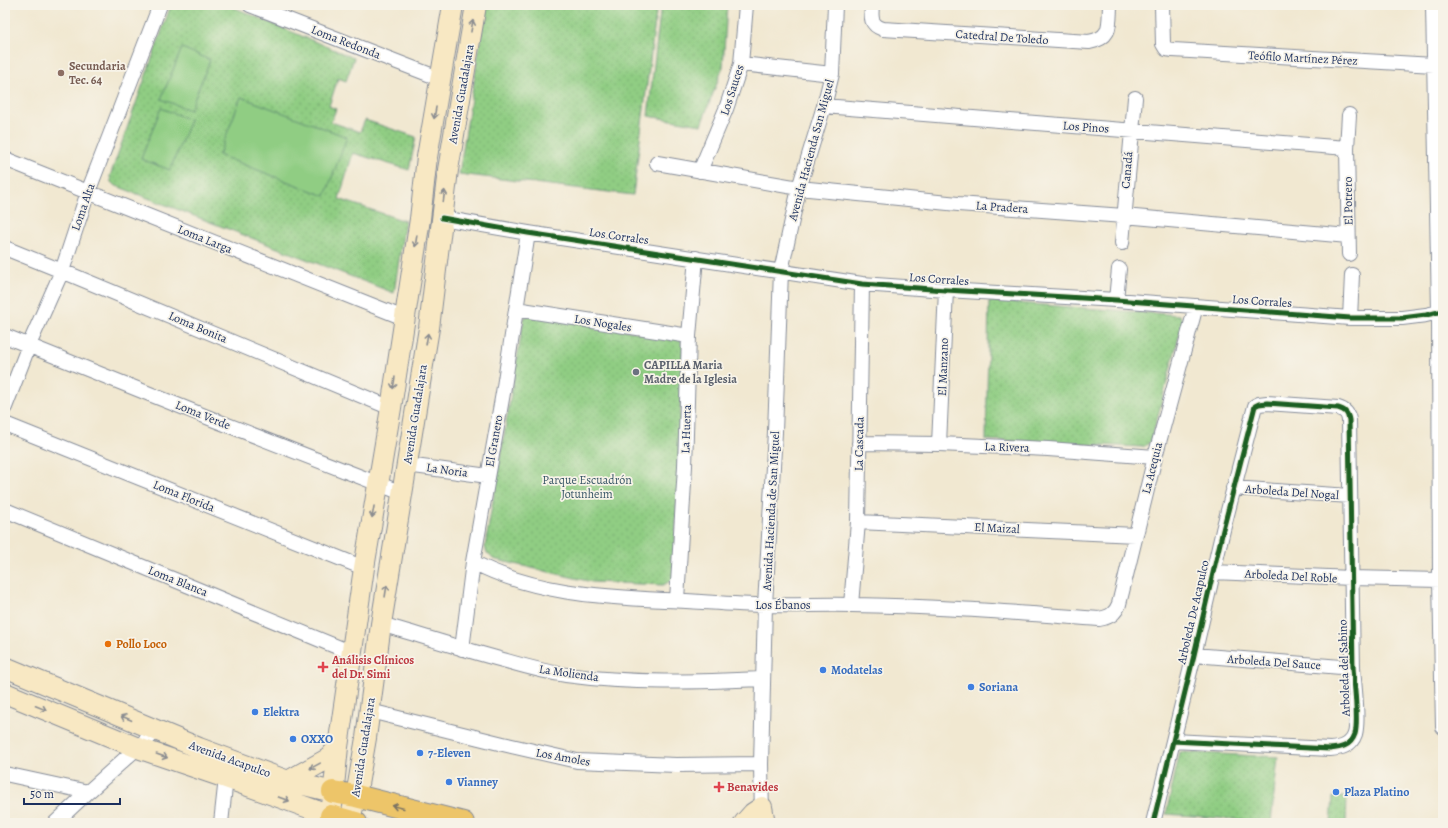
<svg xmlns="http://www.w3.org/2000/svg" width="1448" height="828" viewBox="0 0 1448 828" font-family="Alegreya,serif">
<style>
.green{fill:url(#green-dots);stroke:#567e70}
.pitch{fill:#90cd83;stroke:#567e70}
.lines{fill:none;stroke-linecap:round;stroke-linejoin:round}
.minor-casing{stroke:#868c98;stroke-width:16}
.secondary-casing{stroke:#868c98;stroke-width:22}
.primary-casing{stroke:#868c98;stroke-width:24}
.minor{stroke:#fff;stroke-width:14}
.secondary{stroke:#f8e8c3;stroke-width:20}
.primary{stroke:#edc569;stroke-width:22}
.cycleway-casing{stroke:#f7f3e8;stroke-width:8}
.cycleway{stroke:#1b5e20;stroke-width:5}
.oneway{stroke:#8a8c90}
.oneway2{stroke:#797263}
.education-dot{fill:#8d6e63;stroke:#f7f3e8;stroke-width:1.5}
.worship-dot{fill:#6b7280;stroke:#f7f3e8;stroke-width:1.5}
.food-dot{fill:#e8710a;stroke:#f7f3e8;stroke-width:1.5}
.health-dot{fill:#e0444e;stroke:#f7f3e8;stroke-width:1.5}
.shop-dot{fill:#3f7fe0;stroke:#f7f3e8;stroke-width:1.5}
.labels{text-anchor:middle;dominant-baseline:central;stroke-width:3.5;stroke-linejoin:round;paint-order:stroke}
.street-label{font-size:12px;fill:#1b2f5e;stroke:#f7f3e8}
.education-label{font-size:12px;font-weight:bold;fill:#785e54;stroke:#f7f3e8;text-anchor:start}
.worship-label{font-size:12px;font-weight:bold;fill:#5b616d;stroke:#f7f3e8;text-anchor:start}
.park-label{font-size:12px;fill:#385667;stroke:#f7f3e8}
.food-label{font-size:12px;font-weight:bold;fill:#c56008;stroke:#f7f3e8;text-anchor:start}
.health-label{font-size:12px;font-weight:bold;fill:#be3a42;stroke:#f7f3e8;text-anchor:start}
.shop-label{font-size:12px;font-weight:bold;fill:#366cbe;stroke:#f7f3e8;text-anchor:start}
</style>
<defs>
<pattern id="green-dots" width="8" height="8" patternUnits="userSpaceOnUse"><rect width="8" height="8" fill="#90cd83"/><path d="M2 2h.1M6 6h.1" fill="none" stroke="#7cb074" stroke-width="1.8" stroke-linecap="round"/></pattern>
</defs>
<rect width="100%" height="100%" fill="#f7f3e8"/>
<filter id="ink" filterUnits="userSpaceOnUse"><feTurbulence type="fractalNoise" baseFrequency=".025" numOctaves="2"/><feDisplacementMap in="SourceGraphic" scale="8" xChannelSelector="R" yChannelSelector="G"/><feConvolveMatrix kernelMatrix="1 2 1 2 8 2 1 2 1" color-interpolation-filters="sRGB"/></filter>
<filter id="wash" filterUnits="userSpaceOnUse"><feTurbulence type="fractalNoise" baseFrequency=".012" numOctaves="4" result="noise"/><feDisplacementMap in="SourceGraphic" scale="16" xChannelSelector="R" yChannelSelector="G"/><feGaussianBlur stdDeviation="0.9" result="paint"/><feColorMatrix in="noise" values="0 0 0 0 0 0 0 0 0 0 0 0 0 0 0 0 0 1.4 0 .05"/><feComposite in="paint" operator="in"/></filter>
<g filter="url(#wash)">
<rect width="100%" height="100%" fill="#f1e8d1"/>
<path class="green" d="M171 5H228L354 58 346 81 338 78 329 106 336 109 331 122 360 132 365 120 416 137 409 170 353 153 339 199 405 221 394 293 114 185 111 182 110 176Z
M486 5H657L633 195 459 174Z
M661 5H727L723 67 701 125 648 116Z
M989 301 1179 315 1183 321 1151 442 1143 447 986 440Z
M528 315 681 339 683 349 674 579 663 585 592 582 493 559 487 553 485 547 524 318Z
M1180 752 1278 757 1271 822 1166 814Z
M1333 797H1347L1346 823H1331Z"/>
<path class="pitch" d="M182 48 210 60 190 110 161 99Z
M241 97 347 137 325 196 219 155Z
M161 108 190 120 170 170 141 159Z"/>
</g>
<g filter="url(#ink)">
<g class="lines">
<g class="minor-casing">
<path id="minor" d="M250 5 441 79
M872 5C871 17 870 25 883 29L1089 42C1112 38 1109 25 1110 5
M1162 5 1163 44 1166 49 1173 50 1434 65
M1433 5 1439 312 1440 580 1443 727
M741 64 832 74
M824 106 1347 148
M5 159 404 318
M657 163 799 188 958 204 1124 216 1348 236
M700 171 726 109 741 64 746 5
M442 218 528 233 862 284 946 290 1116 300 1350 318H1402L1426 315 1443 311
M1122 243 1135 98
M5 248 62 271 391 408
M1349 254 1347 148 1349 115
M1116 300 1119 269
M516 309 689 336
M1350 318 1352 275
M5 336 212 419 402 493
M5 407 29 345 62 271 88 192 160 5
M5 424 364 568
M859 443 939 444 1048 449 1155 457
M939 444 946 290
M407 465 488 476
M1233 488 1350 496
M5 510 352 653
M858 522 1136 535
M473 562C532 593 600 597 664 600 698 601 732 605 766 605 795 606 823 604 852 605 934 606 1017 613 1099 619 1110 617 1115 614 1119 604L1155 457 1196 306
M1213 572 1352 578 1440 580
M677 600 685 466 689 336 696 258
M851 605 858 522 862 284
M381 624C422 636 462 649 503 660 524 666 544 672 566 675 631 684 697 682 763 679
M462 649 473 562 503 393 528 233
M1194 655 1353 668
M370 711 503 744 577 761 676 765 761 764
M5 774 88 792
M762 817 761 764 765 605 775 432 781 271 799 188 824 106 832 74 835 5
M55 823 88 792 156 731
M221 823 226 778
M1153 823 1194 655 1223 530 1255 406 1259 404 1267 403 1338 408C1345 410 1348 413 1349 420 1350 503 1351 585 1353 667 1354 684 1359 720 1355 734 1351 746 1341 748 1330 749L1173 741"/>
</g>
<g class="secondary-casing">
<path id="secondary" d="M5 667 199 748 288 781 333 792
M5 693 138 748 226 778 331 816
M288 781 329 758 338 747
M334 823 331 816 338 747 364 568 391 408 420 219 427 157 453 5
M349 823 356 796 366 738 381 624 429 328 448 170 476 5
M744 823 753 813 762 807 765 823"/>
</g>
<g class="primary-casing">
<path id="primary" d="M333 792 356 796 463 823
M331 816 356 823"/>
</g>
<use href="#minor" class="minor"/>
<use href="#secondary" class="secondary"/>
<use href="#primary" class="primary"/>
<g class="cycleway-casing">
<path id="cycleway" d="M442 218 528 233 862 284 946 290 1116 300 1350 318H1402L1426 315 1443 311
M1153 823 1194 655 1223 530 1255 406 1259 404 1267 403 1338 408C1345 410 1348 413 1349 420 1350 503 1351 585 1353 667 1354 684 1359 720 1355 734 1351 746 1341 748 1330 749L1173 741"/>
</g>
<use href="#cycleway" class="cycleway"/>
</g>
<defs><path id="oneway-shaft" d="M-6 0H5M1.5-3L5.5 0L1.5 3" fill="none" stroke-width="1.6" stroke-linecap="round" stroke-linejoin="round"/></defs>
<g class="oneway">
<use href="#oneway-shaft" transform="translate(472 26) rotate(-80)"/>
<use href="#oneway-shaft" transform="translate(435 113) rotate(100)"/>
<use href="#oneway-shaft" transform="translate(444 196) rotate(-83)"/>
<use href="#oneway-shaft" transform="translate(416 241) rotate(99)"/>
<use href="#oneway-shaft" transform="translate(427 339) rotate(-81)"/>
<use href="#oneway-shaft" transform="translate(394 383) rotate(99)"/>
<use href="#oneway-shaft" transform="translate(373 512) rotate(100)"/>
<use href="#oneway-shaft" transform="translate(386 591) rotate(-81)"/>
<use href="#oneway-shaft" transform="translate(41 708) rotate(22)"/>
<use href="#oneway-shaft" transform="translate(126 718) rotate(-157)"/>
<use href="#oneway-shaft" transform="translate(162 756) rotate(19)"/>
<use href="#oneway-shaft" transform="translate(315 766) rotate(151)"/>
<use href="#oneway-shaft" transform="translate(284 799) rotate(20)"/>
</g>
<use class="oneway2" href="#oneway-shaft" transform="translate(398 807) rotate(-166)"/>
</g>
<circle class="education-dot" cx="61" cy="73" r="4"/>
<circle class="worship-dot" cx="636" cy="372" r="4"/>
<circle class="food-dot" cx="108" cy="644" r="4"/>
<g class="health-dot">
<path d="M321 661h4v4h4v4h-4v4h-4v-4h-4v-4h4z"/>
<path d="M717 781h4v4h4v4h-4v4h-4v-4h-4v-4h4z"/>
</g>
<g class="shop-dot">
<circle cx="823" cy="670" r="4"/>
<circle cx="971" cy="687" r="4"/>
<circle cx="255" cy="712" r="4"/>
<circle cx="293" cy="739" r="4"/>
<circle cx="420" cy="753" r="4"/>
<circle cx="449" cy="782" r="4"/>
<circle cx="1336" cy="792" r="4"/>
</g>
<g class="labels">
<g class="street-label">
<text transform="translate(1002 37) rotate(4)">Catedral De Toledo</text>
<text transform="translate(346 42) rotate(21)">Loma Redonda</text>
<text transform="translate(1303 58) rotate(3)">Teófilo Martínez Pérez</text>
<text transform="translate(732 90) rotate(-72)">Los Sauces</text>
<text transform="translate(461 94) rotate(-80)">Avenida Guadalajara</text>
<text transform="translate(1086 127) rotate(4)">Los Pinos</text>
<text transform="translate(811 150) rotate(-75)">Avenida Hacienda San Miguel</text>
<text transform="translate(1127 170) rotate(-85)">Canadá</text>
<text transform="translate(1348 201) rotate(-91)">El Potrero</text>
<text transform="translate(83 207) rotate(-71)">Loma Alta</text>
<text transform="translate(1002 207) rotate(4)">La Pradera</text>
<text transform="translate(619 236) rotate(8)">Los Corrales</text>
<text transform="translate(205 239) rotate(22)">Loma Larga</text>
<text transform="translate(939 279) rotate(4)">Los Corrales</text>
<text transform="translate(1262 301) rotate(4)">Los Corrales</text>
<text transform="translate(603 323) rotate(9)">Los Nogales</text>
<text transform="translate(198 327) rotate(23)">Loma Bonita</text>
<text transform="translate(943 367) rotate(-88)">El Manzano</text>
<text transform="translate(415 414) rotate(-81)">Avenida Guadalajara</text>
<text transform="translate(203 415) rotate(22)">Loma Verde</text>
<text transform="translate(686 429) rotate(-88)">La Huerta</text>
<text transform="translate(494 441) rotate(-80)">El Granero</text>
<text transform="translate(859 444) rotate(-89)">La Cascada</text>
<text transform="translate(1007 447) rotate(2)">La Rivera</text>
<text transform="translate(1152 468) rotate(-76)">La Acequia</text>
<text transform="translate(447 470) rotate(8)">La Noria</text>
<text transform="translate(1292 492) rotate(4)">Arboleda Del Nogal</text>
<text transform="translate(184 496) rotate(22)">Loma Florida</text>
<text transform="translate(771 511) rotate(-87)">Avenida Hacienda de San Miguel</text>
<text transform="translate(997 528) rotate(3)">El Maizal</text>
<text transform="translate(1291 576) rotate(3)">Arboleda Del Roble</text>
<text transform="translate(178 581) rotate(22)">Loma Blanca</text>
<text x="783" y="605">Los Ébanos</text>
<text transform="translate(1193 612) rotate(-77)">Arboleda De Acapulco</text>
<text transform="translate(1274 662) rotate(4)">Arboleda Del Sauce</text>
<text transform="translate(1344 668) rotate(-92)">Arboleda del Sabino</text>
<text transform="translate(569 673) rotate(8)">La Molienda</text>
<text transform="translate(363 747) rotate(-81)">Avenida Guadalajara</text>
<text transform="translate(563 757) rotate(10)">Los Amoles</text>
<text transform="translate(230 759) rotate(20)">Avenida Acapulco</text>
</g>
<g class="education-label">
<text x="69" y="66">Secundaria<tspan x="69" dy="14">Tec. 64</tspan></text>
</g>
<g class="worship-label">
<text x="644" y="365">CAPILLA Maria<tspan x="644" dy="14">Madre de la Iglesia</tspan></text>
</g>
<g class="park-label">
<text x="587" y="480">Parque Escuadrón<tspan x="587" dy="14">Jotunheim</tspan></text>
</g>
<g class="food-label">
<text x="116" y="644">Pollo Loco</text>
</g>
<g class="health-label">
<text x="332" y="660">Análisis Clínicos<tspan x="332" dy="14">del Dr. Simi</tspan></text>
<text x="727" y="787">Benavides</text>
</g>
<g class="shop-label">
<text x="831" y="670">Modatelas</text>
<text x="979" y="687">Soriana</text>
<text x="263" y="712">Elektra</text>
<text x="301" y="739">OXXO</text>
<text x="428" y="753">7-Eleven</text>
<text x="457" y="782">Vianney</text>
<text x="1344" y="792">Plaza Platino</text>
</g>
</g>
<rect width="1448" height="828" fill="none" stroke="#f7f3e8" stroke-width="20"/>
<path d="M24 798v6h96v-6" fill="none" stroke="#1b2f5e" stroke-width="2"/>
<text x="30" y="798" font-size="12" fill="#1b2f5e" stroke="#f7f3e8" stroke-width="3" paint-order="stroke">50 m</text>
</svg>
